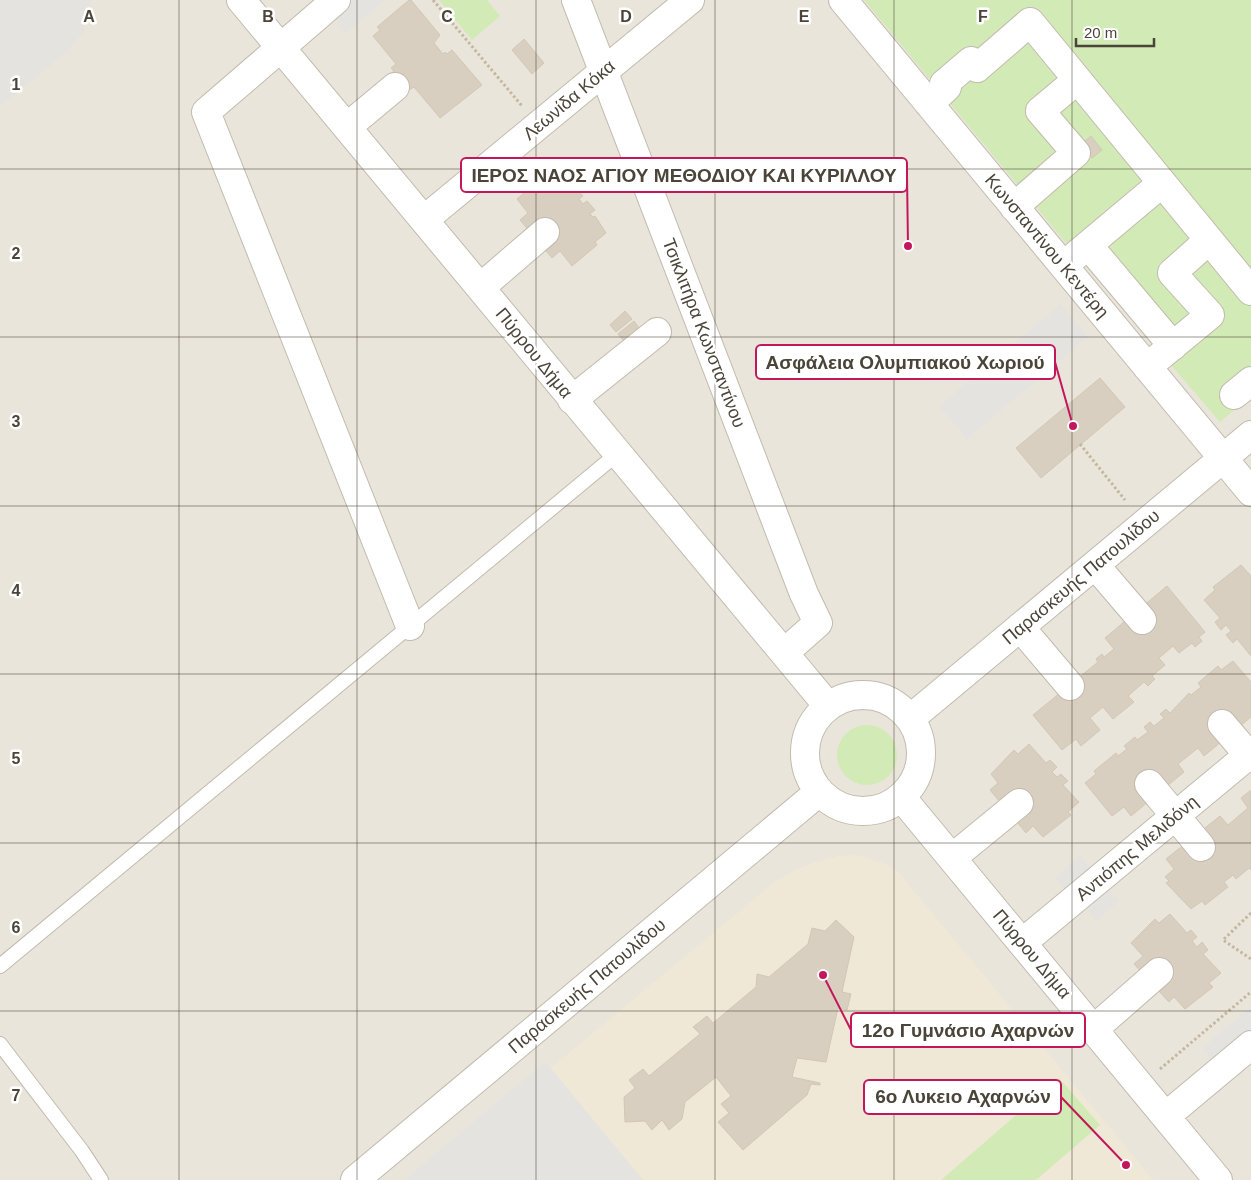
<svg xmlns="http://www.w3.org/2000/svg" width="1251" height="1180" viewBox="0 0 1251 1180" font-family="Arial,sans-serif">
<style>
.residential{fill:#eae5da}
.education{fill:#efe8d6}
.green{fill:#d2eab5}
.parking{fill:#e5e3e0}
.building{fill:#d8cfc1;stroke:#d3c7b4}
.lines{fill:none;stroke-linecap:round;stroke-linejoin:round}
.lane-casing{stroke:#c2bbae;stroke-width:16}
.street-casing{stroke:#c2bbae;stroke-width:30}
.path{stroke:#c4b79f;stroke-width:3;stroke-dasharray:2.5 2.5;stroke-linecap:butt}
.lane{stroke:#fff;stroke-width:14}
.street{stroke:#fff;stroke-width:28}
.grid{fill:none;stroke:#4b4439;stroke-width:1;stroke-opacity:0.55}
.labels{text-anchor:middle;dominant-baseline:central;stroke-width:5;stroke-linejoin:round;paint-order:stroke}
.street-label{font-size:18px;fill:#4b4439;stroke:#fff}
.grid-label{font-size:16px;text-anchor:middle;font-weight:bold;fill:#4b4439;stroke:#fff;stroke-width:5;stroke-linejoin:round;paint-order:stroke}
.leader{fill:none;stroke:#c2185b;stroke-width:2}
.callout-dot{fill:#c2185b;stroke:#fff;stroke-width:2}
.callout{fill:#fff;stroke:#c2185b;stroke-width:2}
.callout-label{font-size:19px;text-anchor:middle;font-weight:bold;fill:#4b4439}
</style>
<rect width="100%" height="100%" fill="#f6f3ec"/>
<path class="residential" d="M0 0H1251V1180H0Z"/>
<path class="education" d="M858 855 888 865 899 873 1153 1180H643L551 1068 776 881 793 871 813 863 838 856Z"/>
<path class="green" d="M439 0H487L500 16 472 40Z
M864 0H1251V396L1220 422 1066 243Z
M837 755a30 30 0 1 1 60 0a30 30 0 1 1-60 0Z
M1059 1078 1100 1125 1036 1180H941Z"/>
<path class="parking" d="M0 0H91L84 31 68 51 0 107Z
M351 0H385L346 34 332 17Z
M1061 304 1088 337 967 439 939 406Z
M1080 855 1094 871 1069 893 1055 878Z
M1104 884 1119 901 1097 921 1082 904Z
M1251 1006V1034L1215 1064 1202 1048Z
M545 1062 643 1180H404Z"/>
<path class="building" d="M409 0H411L440 35 434 43 443 54 445 52 447 54 452 50 482 85 440 118 414 87 401 95 386 77 394 71 391 68 396 64 373 36 380 30 377 27Z
M524 39 544 63 532 74 512 50Z
M1091 136 1102 150 1092 158 1080 145Z
M555 172 557 175 559 173 569 185 567 187 570 190 575 187 583 196 579 199 583 204 587 201 595 210 590 214 593 217 595 216 606 233 595 242 597 245 572 266 560 251 552 258 520 220 528 213 517 199 542 178 544 181Z
M625 311 632 319 616 332 610 325Z
M634 321 639 328 624 341 618 334Z
M1100 378 1125 407 1041 478 1016 448Z
M1241 565 1251 576V656L1237 639 1233 643 1226 635 1231 631 1226 625 1221 630 1215 622 1220 618 1204 600 1215 590 1213 587Z
M1167 586 1205 632 1199 637 1202 641 1195 647 1192 643 1179 653 1173 646 1159 658 1165 665 1152 676 1155 679 1148 686 1144 682 1128 696 1134 702 1113 719 1103 707 1090 718 1100 730 1081 746 1076 739 1062 750 1033 715 1098 662 1096 659 1102 654 1104 657 1114 649 1105 638Z
M1233 661 1251 682V717L1204 756 1198 748 1178 764 1184 772 1131 816 1124 807 1112 816 1085 783 1096 774 1094 771 1116 753 1118 756 1127 749 1124 746 1135 737 1137 740 1148 732 1144 727 1150 722 1154 726 1164 718 1160 714 1166 709 1170 713 1189 693 1191 695 1201 687 1198 683 1218 666 1221 670Z
M1029 744 1046 763 1050 760 1057 767 1052 772 1057 777 1061 774 1068 781 1063 785 1079 802 1068 812 1071 815 1043 837 1033 826 1026 833 990 790 998 783 991 774 1014 750 1018 754Z
M1251 790V870L1249 868 1236 879 1233 875 1224 882 1228 887 1205 905 1202 901 1191 909 1166 883 1169 881 1165 877 1174 869 1166 859 1220 816 1228 825 1248 808 1241 798Z
M1170 914 1187 933 1191 930 1197 937 1192 941 1197 947 1202 942 1208 950 1203 954 1221 973 1209 983 1213 987 1185 1009 1174 997 1169 1002 1134 964 1143 956 1131 943 1155 919 1159 923Z
M836 920 854 937 842 992 851 994 847 1010 838 1008 826 1062 797 1058 792 1077 820 1083V1085L811 1084 807 1095 743 1150 718 1122 729 1113 721 1104 731 1096 716 1077 685 1102 682 1119 669 1130 662 1120 652 1130 645 1121 625 1122 624 1097 635 1088 629 1080 643 1069 649 1076 700 1034 693 1027 707 1016 713 1023 756 987 757 974 769 977 808 944 812 928 825 931Z"/>
<g class="lines">
<g class="lane-casing">
<path id="lane" d="M0 966 617 454
M0 1044 82 1151 101 1180"/>
</g>
<g class="street-casing">
<path id="street" d="M241 0 828 706
M336 0 206 112 410 626
M576 0 804 594 818 623 784 653
M843 0 1251 492
M929 104 947 87 944 84 971 61 977 68 1030 22 1251 291
M347 127 395 87
M1014 207 1076 153 1040 111 1077 80
M425 219 690 0
M1088 245 1173 346
M1075 256 1162 183
M481 287 545 232
M1147 367 1210 315 1172 273 1209 240
M1234 395 1251 381
M572 400 657 332
M1095 565 1142 620
M1020 627 1070 686
M805 753a58 58 0 1 1 116 0a58 58 0 1 1-116 0Z
M911 718 1251 435
M1222 724 1251 758
M1149 784 1201 847
M902 798 1218 1180
M952 858 1019 803
M1022 943 1251 753
M1094 1029 1159 972
M1166 1116 1251 1045
M355 1180 819 792"/>
</g>
<path class="path" d="M433 0 522 106
M1080 444 1125 500
M1251 913 1223 940 1251 959
M1160 1069 1251 992"/>
<use href="#lane" class="lane"/>
<use href="#street" class="street"/>
</g>
<path class="grid" d="M179 0V1180M357 0V1180M536 0V1180M715 0V1180M894 0V1180M1072 0V1180M0 169H1251M0 337H1251M0 506H1251M0 674H1251M0 843H1251M0 1011H1251"/>
<g class="labels">
<g class="street-label">
<text transform="translate(569 100) rotate(-40)">Λεωνίδα Κόκα</text>
<text transform="translate(1047 246) rotate(50)">Κωνσταντίνου Κεντέρη</text>
<text transform="translate(704 333) rotate(69)">Τσικλιτήρα Κωνσταντίνου</text>
<text transform="translate(534 353) rotate(51)">Πύρρου Δήμα</text>
<text transform="translate(1081 577) rotate(-40)">Παρασκευής Πατουλίδου</text>
<text transform="translate(1137 848) rotate(-40)">Αντιόπης Μελιδόνη</text>
<text transform="translate(1032 954) rotate(50)">Πύρρου Δήμα</text>
<text transform="translate(587 986) rotate(-40)">Παρασκευής Πατουλίδου</text>
</g>
</g>
<g class="grid-label">
<text x="89" y="22">A</text>
<text x="268" y="22">B</text>
<text x="447" y="22">C</text>
<text x="626" y="22">D</text>
<text x="804" y="22">E</text>
<text x="983" y="22">F</text>
<text x="16" y="90">1</text>
<text x="16" y="259">2</text>
<text x="16" y="427">3</text>
<text x="16" y="596">4</text>
<text x="16" y="764">5</text>
<text x="16" y="933">6</text>
<text x="16" y="1101">7</text>
</g>
<path class="leader" d="M908 246L907 175M1073 426L1055 362M823 975L851 1030M1126 1165L1061 1097"/>
<g class="callout-dot">
<circle cx="908" cy="246" r="5"/>
<circle cx="1073" cy="426" r="5"/>
<circle cx="823" cy="975" r="5"/>
<circle cx="1126" cy="1165" r="5"/>
</g>
<g class="callout">
<rect x="461" y="158" width="446" height="34" rx="5"/>
<rect x="756" y="345" width="299" height="34" rx="5"/>
<rect x="851" y="1013" width="234" height="34" rx="5"/>
<rect x="864" y="1080" width="197" height="34" rx="5"/>
</g>
<g class="callout-label">
<text x="684" y="182">ΙΕΡΟΣ ΝΑΟΣ ΑΓΙΟΥ ΜΕΘΟΔΙΟΥ ΚΑΙ ΚΥΡΙΛΛΟΥ</text>
<text x="905" y="369">Ασφάλεια Ολυμπιακού Χωριού</text>
<text x="968" y="1037">12ο Γυμνάσιο Αχαρνών</text>
<text x="963" y="1103">6ο Λυκειο Αχαρνών</text>
</g>
<path d="M1076 38v8h78v-8" fill="none" stroke="#4b4439" stroke-width="2.5"/>
<text x="1084" y="38" font-size="15" fill="#4b4439" stroke="#ffffff" stroke-width="4" paint-order="stroke">20 m</text>
</svg>
